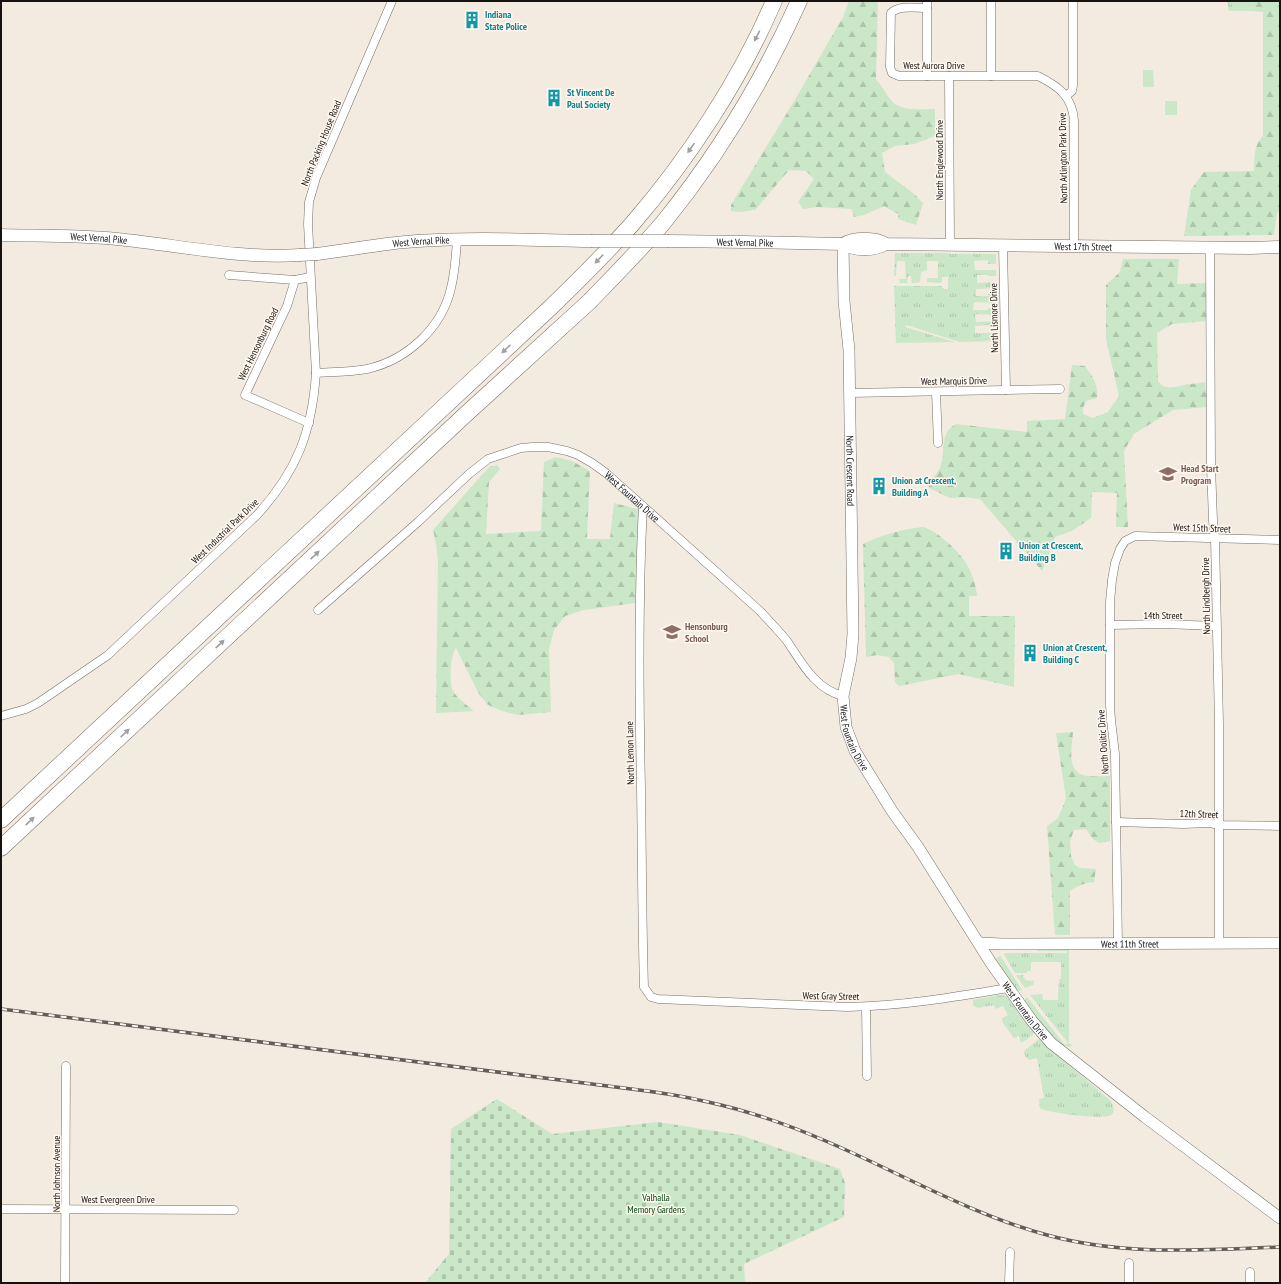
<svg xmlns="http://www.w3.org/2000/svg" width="1281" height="1284" viewBox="0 0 1281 1284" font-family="'PT Sans Narrow',sans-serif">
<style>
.grass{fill:url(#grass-tufts)}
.forest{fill:url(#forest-firs)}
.cemetery{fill:url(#cemetery-stones)}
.park{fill:#cae7c8}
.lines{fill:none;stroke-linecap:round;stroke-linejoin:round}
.minor-casing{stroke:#766f66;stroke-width:9}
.tertiary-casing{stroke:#766f66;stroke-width:12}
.secondary-casing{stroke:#766f66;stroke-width:13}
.motorway-casing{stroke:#766f66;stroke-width:17}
.minor{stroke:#fff;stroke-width:8}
.tertiary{stroke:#fff;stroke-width:11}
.secondary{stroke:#fff;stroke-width:12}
.motorway{stroke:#fff;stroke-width:16}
.rail-casing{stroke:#625d57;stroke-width:3.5}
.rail{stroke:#fff7f0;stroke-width:2;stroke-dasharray:6;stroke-linecap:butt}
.secondary-bridge-casing{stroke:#766f66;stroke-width:13;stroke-linecap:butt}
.secondary-bridge{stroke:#fff;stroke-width:12}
.oneway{fill:#a1a09f}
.labels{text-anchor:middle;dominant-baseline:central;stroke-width:3;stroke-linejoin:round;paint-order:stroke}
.culture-label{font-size:10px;font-weight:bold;fill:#0d838f;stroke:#fff7f0;text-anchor:start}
.street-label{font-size:10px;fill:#15120f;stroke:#fff7f0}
.education-label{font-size:10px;font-weight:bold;fill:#785e54;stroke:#fff7f0;text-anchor:start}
.park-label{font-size:10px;fill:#024408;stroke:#fff7f0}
</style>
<defs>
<pattern id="grass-tufts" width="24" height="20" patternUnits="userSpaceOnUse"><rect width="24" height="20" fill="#cae7c8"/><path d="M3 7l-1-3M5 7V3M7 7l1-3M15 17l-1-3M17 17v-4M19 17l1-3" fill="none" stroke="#adc5ab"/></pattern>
<pattern id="forest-firs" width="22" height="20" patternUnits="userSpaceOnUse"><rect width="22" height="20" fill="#cae7c8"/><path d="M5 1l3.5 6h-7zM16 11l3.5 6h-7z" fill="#adc5ab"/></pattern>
<pattern id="cemetery-stones" width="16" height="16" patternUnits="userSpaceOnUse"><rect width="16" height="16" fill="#cae7c8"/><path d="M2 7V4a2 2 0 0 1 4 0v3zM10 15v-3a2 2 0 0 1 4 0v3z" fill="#adc5ab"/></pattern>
</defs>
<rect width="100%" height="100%" fill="#f3eae0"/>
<path class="grass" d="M1227 1H1250L1251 11H1229Z
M895 253H947L951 254H996V264H988V260L974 261 975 270H996V276H988V275H977V283L996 282V288L976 289V296H988V294H996V303L974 302 973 310H988V308H996V315L975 314 976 322 996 321V327H989V325L975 326V333H996V341L960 342 931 333 935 322 916 316 913 327 906 325 905 327 955 342 896 343 894 286H941L944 289H948V277H942V282L940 283 927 282V278H938V261H927V270L921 272 920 282 912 283 911 276H908L907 283H900L899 279H906L905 261H897L896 276H894Z
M1045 947H1069V1044H1073L1070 1047C1052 1046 1033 1015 1024 1001L1027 997 1065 1045 1068 1043 1030 995 1042 994 1043 1000H1058L1059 979H1061V962H1031V971H1027V973H1015L1005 956 1004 953H1067V951H1037V950H1045Z
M1000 956 1001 957 1022 990 1017 991 995 959Z
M1016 975H1023V978H1025V980L1034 981 1033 985 1025 988Z
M999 995 1007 996 1034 1032 1032 1036 1021 1043 1019 1036 1014 1038 1003 1023 1002 1018 1008 1015 1003 1006 996 1009 994 1005 978 1008 973 1005V1000Z
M1039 1039 1111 1101C1113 1105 1116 1111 1111 1115 1105 1120 1047 1113 1040 1108L1039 1099 1044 1098 1037 1058 1029 1060 1025 1056 1024 1051Z"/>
<path class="forest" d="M849 1H878L876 80C883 86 885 93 891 100 900 112 922 109 935 109V136L914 144 895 146 882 153 885 172 913 193 923 203 916 225 898 219V214L884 206 864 215 854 217 852 209 818 207 803 209 798 202 814 179 806 171 789 170 755 210 738 212 731 211V205L793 103 843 17Z
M1250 1H1280V208L1277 214 1274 235 1184 236 1191 190 1204 172 1254 171C1255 156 1253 147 1263 136V12L1251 11Z
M1123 259H1179L1177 284 1206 283V321L1172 324 1157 333 1158 381C1165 392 1178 386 1189 384 1194 384 1200 383 1205 382L1207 407 1173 410 1134 434 1124 451 1128 527H1116L1117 493 1092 492 1091 518 1072 531 1055 537 1042 571 980 499 964 497 950 498 929 488 928 481C955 465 932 436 956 424L1027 432V421L1065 419 1072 365 1085 366C1092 376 1099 385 1097 398L1086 401 1083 408V414L1093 418 1108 412 1119 396 1106 339V285L1120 272Z
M556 457 572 461 590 471 587 539H610L614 503 641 510 635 603 584 610 565 616 554 630 549 649 551 712 518 715 502 711 488 705 479 694 456 648C450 655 449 685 453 691 458 699 467 705 474 711L436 713 438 561 436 543 433 530 489 467 497 465 500 469 489 482 486 534 541 531 544 462Z
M923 527C936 530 959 551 966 563 972 573 976 585 977 596H969V616H1015L1014 687 959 674 899 686 895 682 894 663 889 657 877 655 866 657 863 544C883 535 901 529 923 527Z
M1073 732C1072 748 1065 774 1088 776 1095 777 1103 776 1110 776V841L1099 843 1093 839 1086 829 1074 830 1070 841 1071 856 1075 865 1080 868 1096 869 1094 882C1085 883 1078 885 1070 891V935H1055L1047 826 1057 819 1062 809 1066 798 1056 733Z"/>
<path class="cemetery" d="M497 1099 552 1134 658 1122 740 1135 840 1169 845 1183 844 1217 744 1264 745 1283H425L449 1254 451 1129Z"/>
<path class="park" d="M1143 70H1153L1154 87H1143Z
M1165 101H1177V115H1165Z
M916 316 935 322 931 333 913 327Z"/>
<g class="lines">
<g class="minor-casing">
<g id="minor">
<path d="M927 1V76"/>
<path d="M991 1V76"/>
<path d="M927 8C916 8 899 5 891 13L890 67 892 73 899 76H1038C1058 86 1072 96 1074 120V247"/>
<path d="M949 76 950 245"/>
<path d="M1066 96 1072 91 1073 85V1"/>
<path d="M1003 246 1006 390"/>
<path d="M1210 248 1211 466 1213 521 1215 538 1219 724V943"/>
<path d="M229 275 295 280"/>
<path d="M316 373 308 224 309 202 316 178 392 1"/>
<path d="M936 392 938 443"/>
<path d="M850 393 1060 389"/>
<path d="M309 423 245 395 287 306 295 280 310 277"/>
<path d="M643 506C638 600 639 694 641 788 642 854 642 921 644 987L651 997 658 999 847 1007C902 1006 955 997 1008 988"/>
<path id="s1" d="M318 610 418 522 469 474 488 459 521 448 533 447H548L567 451 578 455 592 463 606 473 760 611C769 621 779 631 787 641 802 663 815 689 843 696"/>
<path d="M1110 625 1164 624 1216 626"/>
<path d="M1 716 26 709 38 703 108 655 257 515C297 471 312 432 316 373 333 372 351 372 367 369 407 360 442 328 451 288 455 272 456 256 457 240"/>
<path d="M1116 822 1183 824 1210 823 1219 825 1280 826"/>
<path d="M1118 944 1115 754 1111 720 1110 705V602L1112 580 1115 563 1120 549 1125 541 1135 536 1280 540"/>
<path d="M866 1007 867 1076"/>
<path d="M1 1209 234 1210"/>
<path d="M65 1283 66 1066"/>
<path d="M1009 1283 1010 1252"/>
<path d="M1129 1283V1263"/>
<path d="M1250 1283V1272"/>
</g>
</g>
<g class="tertiary-casing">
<g id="tertiary">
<path id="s2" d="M843 244 844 301 849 350 853 634 851 658 843 696 846 727 855 751 892 811 918 847 991 963 1032 1021 1051 1043 1145 1117 1280 1218"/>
<path id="s3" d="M980 943 1002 944 1280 943"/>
</g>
</g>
<g class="secondary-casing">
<g id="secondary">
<path id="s4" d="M1 235C40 236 79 235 117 239 178 245 238 259 300 255"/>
<path id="s5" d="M669 241 745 242 843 244C855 251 874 251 886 244"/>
<path id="s6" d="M843 244C852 237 876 237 886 244L1250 248 1280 247"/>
<path id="s7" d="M317 254C351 250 383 243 417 241 475 237 533 240 591 241"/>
</g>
</g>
<g class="motorway-casing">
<path id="motorway" d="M1 820 550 308C579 280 607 252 633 223 689 158 740 80 774 1
M1 848 465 415 590 301C615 275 640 250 663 223 718 155 763 81 799 1"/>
</g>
<use href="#minor" class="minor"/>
<use href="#tertiary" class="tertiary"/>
<use href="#secondary" class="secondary"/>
<use href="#motorway" class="motorway"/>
<g class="rail-casing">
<path id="rail" d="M1 1009 631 1089C657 1092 683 1096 708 1102 749 1111 789 1125 828 1142 900 1173 970 1214 1047 1235 1123 1256 1201 1250 1280 1247"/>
</g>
<use href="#rail" class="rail"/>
<g class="secondary-bridge-casing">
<path id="secondary-bridge" d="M591 241H669
M300 255 317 254"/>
</g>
<use href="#secondary-bridge" class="secondary-bridge"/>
</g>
<defs><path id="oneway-solid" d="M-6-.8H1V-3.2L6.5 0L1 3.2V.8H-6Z"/></defs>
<g class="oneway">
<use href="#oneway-solid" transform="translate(757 36) rotate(117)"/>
<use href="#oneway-solid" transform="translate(691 148) rotate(125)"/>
<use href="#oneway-solid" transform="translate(599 259) rotate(133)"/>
<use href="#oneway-solid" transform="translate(506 349) rotate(137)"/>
<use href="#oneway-solid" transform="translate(315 555) rotate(-43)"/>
<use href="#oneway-solid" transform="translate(220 644) rotate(-43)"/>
<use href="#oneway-solid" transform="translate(125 733) rotate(-43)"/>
<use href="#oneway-solid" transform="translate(30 821) rotate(-43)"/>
</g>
<defs>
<g id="building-bare" transform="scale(1.38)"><path d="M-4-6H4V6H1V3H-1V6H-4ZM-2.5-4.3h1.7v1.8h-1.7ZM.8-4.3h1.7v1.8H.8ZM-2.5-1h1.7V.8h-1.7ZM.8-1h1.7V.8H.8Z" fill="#0f9aa8" stroke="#fff7f0" stroke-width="2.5" paint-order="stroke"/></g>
<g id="school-bare" transform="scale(1.38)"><path d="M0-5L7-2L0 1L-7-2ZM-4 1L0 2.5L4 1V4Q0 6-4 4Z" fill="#8d6e63" stroke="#fff7f0" stroke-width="2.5" paint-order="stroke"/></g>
</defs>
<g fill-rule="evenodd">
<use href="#building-bare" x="472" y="20"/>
<use href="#building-bare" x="554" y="98"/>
<use href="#school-bare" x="1168" y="474"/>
<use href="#building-bare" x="879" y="486"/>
<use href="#building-bare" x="1006" y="551"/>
<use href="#school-bare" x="672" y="632"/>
<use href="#building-bare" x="1030" y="653"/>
</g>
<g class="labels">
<g class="culture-label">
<text x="485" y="14">Indiana<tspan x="485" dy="12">State Police</tspan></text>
<text x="567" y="92">St Vincent De<tspan x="567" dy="12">Paul Society</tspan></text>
<text x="892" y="480">Union at Crescent,<tspan x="892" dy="12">Building A</tspan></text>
<text x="1019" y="545">Union at Crescent,<tspan x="1019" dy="12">Building B</tspan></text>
<text x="1043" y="647">Union at Crescent,<tspan x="1043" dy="12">Building C</tspan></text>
</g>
<g class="street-label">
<text x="934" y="65">West Aurora Drive</text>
<text transform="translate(321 143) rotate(-68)">North Packing House Road</text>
<text transform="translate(1063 158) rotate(-91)">North Arlington Park Drive</text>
<text transform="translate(939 160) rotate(-90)">North Englewood Drive</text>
<text stroke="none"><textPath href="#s4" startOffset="98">West Vernal Pike</textPath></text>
<text stroke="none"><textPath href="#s7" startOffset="105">West Vernal Pike</textPath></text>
<text stroke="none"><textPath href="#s5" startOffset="76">West Vernal Pike</textPath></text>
<text stroke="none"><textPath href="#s6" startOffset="242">West 17th Street</textPath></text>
<text transform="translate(994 318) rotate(-91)">North Lismore Drive</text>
<text transform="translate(258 344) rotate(-64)">West Hensonburg Road</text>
<text transform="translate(954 381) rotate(-1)">West Marquis Drive</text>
<text stroke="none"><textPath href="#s2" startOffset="227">North Crescent Road</textPath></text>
<text stroke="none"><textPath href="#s1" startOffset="389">West Fountain Drive</textPath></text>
<text transform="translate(1202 528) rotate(2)">West 15th Street</text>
<text transform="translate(225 531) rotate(-44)">West Industrial Park Drive</text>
<text transform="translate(1206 596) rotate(-91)">North Lindbergh Drive</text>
<text x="1163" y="615">14th Street</text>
<text stroke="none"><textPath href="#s2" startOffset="497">West Fountain Drive</textPath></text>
<text transform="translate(1103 742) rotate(-94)">North Oolitic Drive</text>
<text transform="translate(630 753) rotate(-91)">North Lemon Lane</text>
<text transform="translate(1199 814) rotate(2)">12th Street</text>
<text stroke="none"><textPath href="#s3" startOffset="150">West 11th Street</textPath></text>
<text transform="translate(831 996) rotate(1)">West Gray Street</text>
<text stroke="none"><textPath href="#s2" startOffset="821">West Fountain Drive</textPath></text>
<text transform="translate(56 1174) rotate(-90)">North Johnson Avenue</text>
<text x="118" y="1199">West Evergreen Drive</text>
</g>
<g class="education-label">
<text x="1181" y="468">Head Start<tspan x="1181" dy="12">Program</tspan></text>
<text x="685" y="626">Hensonburg<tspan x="685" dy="12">School</tspan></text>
</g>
<g class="park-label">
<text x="656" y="1197">Valhalla<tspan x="656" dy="12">Memory Gardens</tspan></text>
</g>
</g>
<rect width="1281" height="1284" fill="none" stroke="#15120f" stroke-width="4"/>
</svg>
